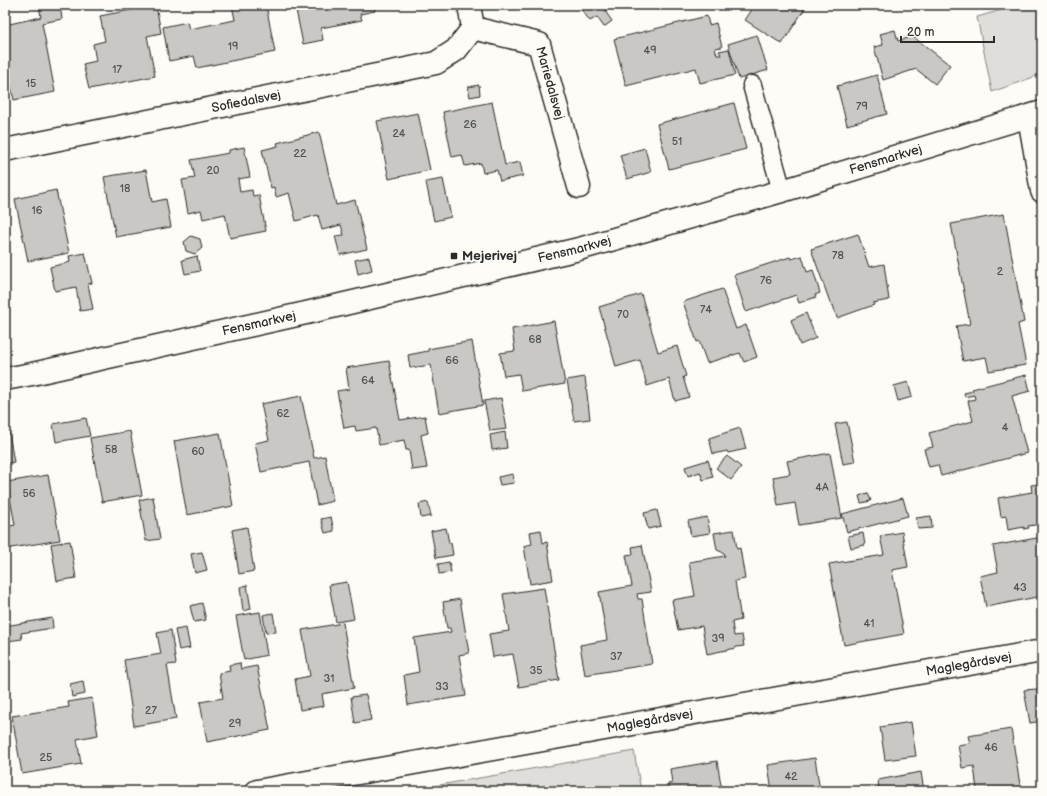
<svg xmlns="http://www.w3.org/2000/svg" width="1047" height="796" viewBox="0 0 1047 796" font-family="'Balsamiq Sans',sans-serif">
<style>
.green{fill:#dfdeda;stroke:#858482}
.building{fill:#c9c8c4;stroke:#2b2b2b}
.lines{fill:none;stroke-linecap:round;stroke-linejoin:round}
.service-casing{stroke:#2b2b2b;stroke-width:21}
.minor-casing{stroke:#2b2b2b;stroke-width:25}
.tertiary-casing{stroke:#2b2b2b;stroke-width:25}
.service{stroke:#fdfcf7;stroke-width:18}
.minor{stroke:#fdfcf7;stroke-width:22}
.tertiary{stroke:#fdfcf7;stroke-width:22}
.poi-dot{fill:#2b2b2b;stroke:#fdfcf7;stroke-width:1.5}
.labels{text-anchor:middle;dominant-baseline:central;stroke-width:4;stroke-linejoin:round;paint-order:stroke}
.number-label{font-size:11px;fill:#525251}
.street-label{font-size:13px;fill:#2b2b2b;stroke:#fdfcf7}
.poi-label{font-size:13px;font-weight:bold;fill:#2b2b2b;stroke:#fdfcf7;text-anchor:start}
</style>
<rect width="100%" height="100%" fill="#fdfcf7"/>
<filter id="ink" filterUnits="userSpaceOnUse"><feTurbulence type="fractalNoise" baseFrequency=".025" numOctaves="2"/><feDisplacementMap in="SourceGraphic" scale="8" xChannelSelector="R" yChannelSelector="G"/><feConvolveMatrix kernelMatrix="1 2 1 2 8 2 1 2 1" color-interpolation-filters="sRGB"/></filter>
<g filter="url(#ink)">
<path class="green" d="M1019 5H1042V74L992 92 977 17Z
M634 751 641 791H405Z"/>
<path class="building" d="M39 5H60L62 19 42 23 55 92 14 100 10 83 5 84V25L41 17Z
M136 5H156L161 33 147 36 155 76 89 89 83 64 96 61 93 44 105 41 100 16 136 9Z
M232 5H266L275 52 197 68 194 56 169 61 163 27 187 22 189 29 235 20Z
M295 5H374L375 11 360 14 362 20 321 28 323 40 303 44Z
M587 5H614L605 11 612 21 604 27 597 17 590 21 581 9Z
M755 5H807L782 44 745 20Z
M707 16 709 25 716 23 722 47 715 48 717 55H721L719 51 729 49 735 75 700 83 696 68 626 86 614 39Z
M895 30 898 41 908 38 911 35 950 65 935 84 916 69 883 80 874 47 883 45 880 34Z
M757 35 768 70 739 79 728 44Z
M877 75 887 114 847 125 837 86Z
M479 85 480 95 470 97 468 87Z
M492 102 505 165 520 162 523 176 500 181 497 170 483 173 481 163 465 166 462 155 452 157 443 112Z
M734 103 746 149 669 169 657 124Z
M418 113 430 170 389 179 377 121Z
M319 132 336 205 355 200 367 249 340 255 335 236 344 235 341 225 322 230 318 215 296 221 289 193 276 197 274 187 271 188 262 150 278 146 277 143Z
M244 147 250 177 238 179 240 192 252 190 253 196 259 195 266 231 230 238 225 214 203 219 201 210 188 213 182 180 195 178 191 160 229 153V150Z
M645 148 651 172 627 179 620 155Z
M146 170 152 202 166 199 171 227 116 237 104 177Z
M443 179 451 217 434 221 426 182Z
M56 190 69 253 28 261 15 199Z
M1004 214 1024 322 1018 324 1026 365 989 371 986 357 963 361 956 326 970 324 951 224Z
M858 234 869 267 884 264 889 300 873 303 874 305 837 318 833 305H831L811 249Z
M191 236 200 239 202 248 195 254 186 251 184 242Z
M85 253 92 283 88 284 93 309 80 311 76 287 55 291 50 267 70 262 69 256Z
M197 256 200 271 185 274 182 260Z
M802 256 807 272 813 270 820 293 815 295 816 297 799 303 796 295 746 312 734 275 790 257 791 259Z
M369 257 372 270 358 274 355 260Z
M722 289 736 329 746 325 757 357 744 362 740 353 707 363 699 341 697 342 683 302Z
M641 294 658 352 677 346 686 376 683 377 689 397 675 401 669 379 647 386 640 360 616 367 599 307Z
M806 313 816 338 800 345 791 320Z
M554 321 565 384 522 391 519 374 504 376 500 353 515 351 512 329Z
M472 341 483 405 439 413 431 365 410 368 408 355 428 351V349Z
M389 361 400 420 425 416 428 433 421 435 427 468 412 470 409 450H406L404 440 379 445 376 428 356 431 355 426 344 428 337 391 349 389 346 368Z
M1026 375 1030 391 1012 396 1027 453 941 476 938 465 929 467 924 449 933 447 929 433 973 421 968 401 975 399 974 395 965 397 964 393 973 391 972 389Z
M585 377 590 419 574 421 567 380Z
M908 382 912 397 898 401 894 386Z
M301 396 314 458 325 456 333 501 317 505 309 462 261 472 255 443 269 440 261 404Z
M501 398 507 429 490 431 484 401Z
M86 418 90 436 56 442 53 424Z
M847 422 855 462 843 464 835 424Z
M740 428 746 449 728 453 727 451 713 454 709 438Z
M130 431 142 495 102 502 90 438Z
M505 432 507 448 492 450 490 435Z
M5 433H9L14 462 5 464Z
M220 433 233 506 187 515 174 441Z
M830 453 842 518 799 525 795 503 778 506 773 477 790 474 787 461Z
M727 456 741 467 731 480 716 468Z
M708 460 713 477 703 480 700 472 688 476 685 467Z
M513 474 514 483 500 485 498 477Z
M48 475 60 540 5 549V527L15 525 7 482Z
M1041 484 1042 524 1028 526 1029 528 1024 529V527L1008 530 1006 516 1001 517 998 498 1032 492 1031 485Z
M868 493 871 501 861 503 859 496Z
M153 497 160 539 146 541 139 500Z
M903 498 908 516 847 532 842 514Z
M428 502 431 516 421 518 419 504Z
M657 510 661 526 648 529 644 513Z
M931 516 932 528 918 529 916 518Z
M331 517 334 531 325 533 321 519Z
M707 517 710 533 691 536 688 521Z
M247 527 254 571 239 574 232 530Z
M446 528 449 543H451L453 555 436 558 431 531Z
M541 530 543 543 547 542 553 580 530 584 524 546 532 544 530 532Z
M734 530 737 549 740 548 745 579 735 581 741 620 732 622 734 636 742 635 744 646 736 647V648L707 654 702 626 678 630 672 600 695 596 689 562 725 556 724 553 717 550 714 533Z
M902 532 908 567 892 570 904 634 844 645 829 564 884 555 880 536Z
M863 533 865 545 851 548 848 536Z
M1042 537V596L986 607 980 576 998 572 993 546Z
M70 541 76 578 57 581 51 544Z
M642 545 651 592 637 594 638 599H642L652 664 585 675 580 645 607 640 599 592 632 586 626 555 633 554 632 547Z
M202 552 207 570 195 573 191 554Z
M449 562 451 572 439 574 438 564Z
M347 582 354 619 336 622 329 585Z
M247 585 251 609 243 611 240 587Z
M544 588 559 680 519 687 513 654 493 657 489 634 509 631 503 594Z
M460 599 469 653 459 655 466 696 408 705 404 675 419 672 414 638 451 632 450 628H447L443 602Z
M202 603 206 620 194 622 190 606Z
M260 612 267 655 244 660 236 616Z
M273 613 276 632 266 633 263 615Z
M52 618 53 628 21 633 22 639 7 641 5 626Z
M343 623 354 688 322 694 324 706 300 710 295 679 310 676 302 630Z
M186 628 190 648 179 650 175 630Z
M171 630 176 664 167 665 176 719 134 726 124 660 161 654 157 633Z
M240 663 241 669 257 666 270 730 207 742 200 702 223 698 219 673 230 671 229 665Z
M83 681 85 694 72 697 70 684Z
M1037 689 1042 721 1030 723 1024 690Z
M366 695 371 720 355 723 351 697Z
M92 698 98 735 77 739 81 764 22 774 12 716 69 707 68 702Z
M911 722 916 756 885 760 880 727Z
M1011 729 1021 791H977L974 766 962 768 958 745 970 743 968 736Z
M815 758 820 791H772L768 765Z
M717 761 722 791H669L668 784 672 783 670 769Z
M921 772 924 791H879L878 780Z"/>
<g class="lines">
<g class="service-casing">
<path id="service" d="M752 85 782 191"/>
</g>
<g class="minor-casing">
<g id="minor">
<path id="s1" d="M469 5 473 28 539 44 579 187"/>
<path d="M1029 117 1042 191"/>
<path id="s2" d="M5 150 436 63 456 50 473 28"/>
<path id="s3" d="M257 791 1042 651"/>
</g>
</g>
<g class="tertiary-casing">
<g id="tertiary">
<path id="s4" d="M5 379 32 374 306 313 579 249 782 191 1042 112"/>
</g>
</g>
<use href="#service" class="service"/>
<use href="#minor" class="minor"/>
<use href="#tertiary" class="tertiary"/>
</g>
</g>
<rect class="poi-dot" x="450" y="252" width="8" height="8" rx="2"/>
<g class="labels">
<g class="number-label">
<text x="233" y="46">19</text>
<text x="650" y="50">49</text>
<text x="117" y="69">17</text>
<text x="31" y="83">15</text>
<text x="862" y="106">79</text>
<text x="470" y="124">26</text>
<text x="399" y="133">24</text>
<text x="677" y="141">51</text>
<text x="300" y="153">22</text>
<text x="213" y="170">20</text>
<text x="125" y="188">18</text>
<text x="37" y="210">16</text>
<text x="838" y="255">78</text>
<text x="1000" y="271">2</text>
<text x="766" y="280">76</text>
<text x="706" y="309">74</text>
<text x="623" y="314">70</text>
<text x="535" y="339">68</text>
<text x="452" y="360">66</text>
<text x="368" y="380">64</text>
<text x="283" y="413">62</text>
<text x="1005" y="427">4</text>
<text x="111" y="449">58</text>
<text x="198" y="451">60</text>
<text x="822" y="487">4A</text>
<text x="29" y="493">56</text>
<text x="1020" y="587">43</text>
<text x="869" y="623">41</text>
<text x="718" y="638">39</text>
<text x="616" y="656">37</text>
<text x="536" y="670">35</text>
<text x="329" y="678">31</text>
<text x="442" y="686">33</text>
<text x="151" y="710">27</text>
<text x="235" y="723">29</text>
<text x="991" y="747">46</text>
<text x="46" y="757">25</text>
<text x="791" y="776">42</text>
</g>
<g class="street-label">
<text stroke="none"><textPath href="#s1" startOffset="132">Mariedalsvej</textPath></text>
<text stroke="none"><textPath href="#s2" startOffset="246">Sofiedalsvej</textPath></text>
<text stroke="none"><textPath href="#s4" startOffset="908">Fensmarkvej</textPath></text>
<text stroke="none"><textPath href="#s4" startOffset="584">Fensmarkvej</textPath></text>
<text stroke="none"><textPath href="#s4" startOffset="260">Fensmarkvej</textPath></text>
<text stroke="none"><textPath href="#s3" startOffset="723">Maglegårdsvej</textPath></text>
<text stroke="none"><textPath href="#s3" startOffset="399">Maglegårdsvej</textPath></text>
</g>
<g class="poi-label">
<text x="462" y="256">Mejerivej</text>
</g>
</g>
<rect width="1047" height="796" fill="none" stroke="#fdfcf7" stroke-width="20"/>
<rect x="10" y="10" width="1027" height="776" fill="none" stroke="#2b2b2b" stroke-width="1.5" filter="url(#ink)"/>
<path d="M901 36v6h93v-6" fill="none" stroke="#2b2b2b" stroke-width="2"/>
<text x="907" y="36" font-size="12" fill="#2b2b2b" stroke="#fdfcf7" stroke-width="3" paint-order="stroke">20 m</text>
</svg>
